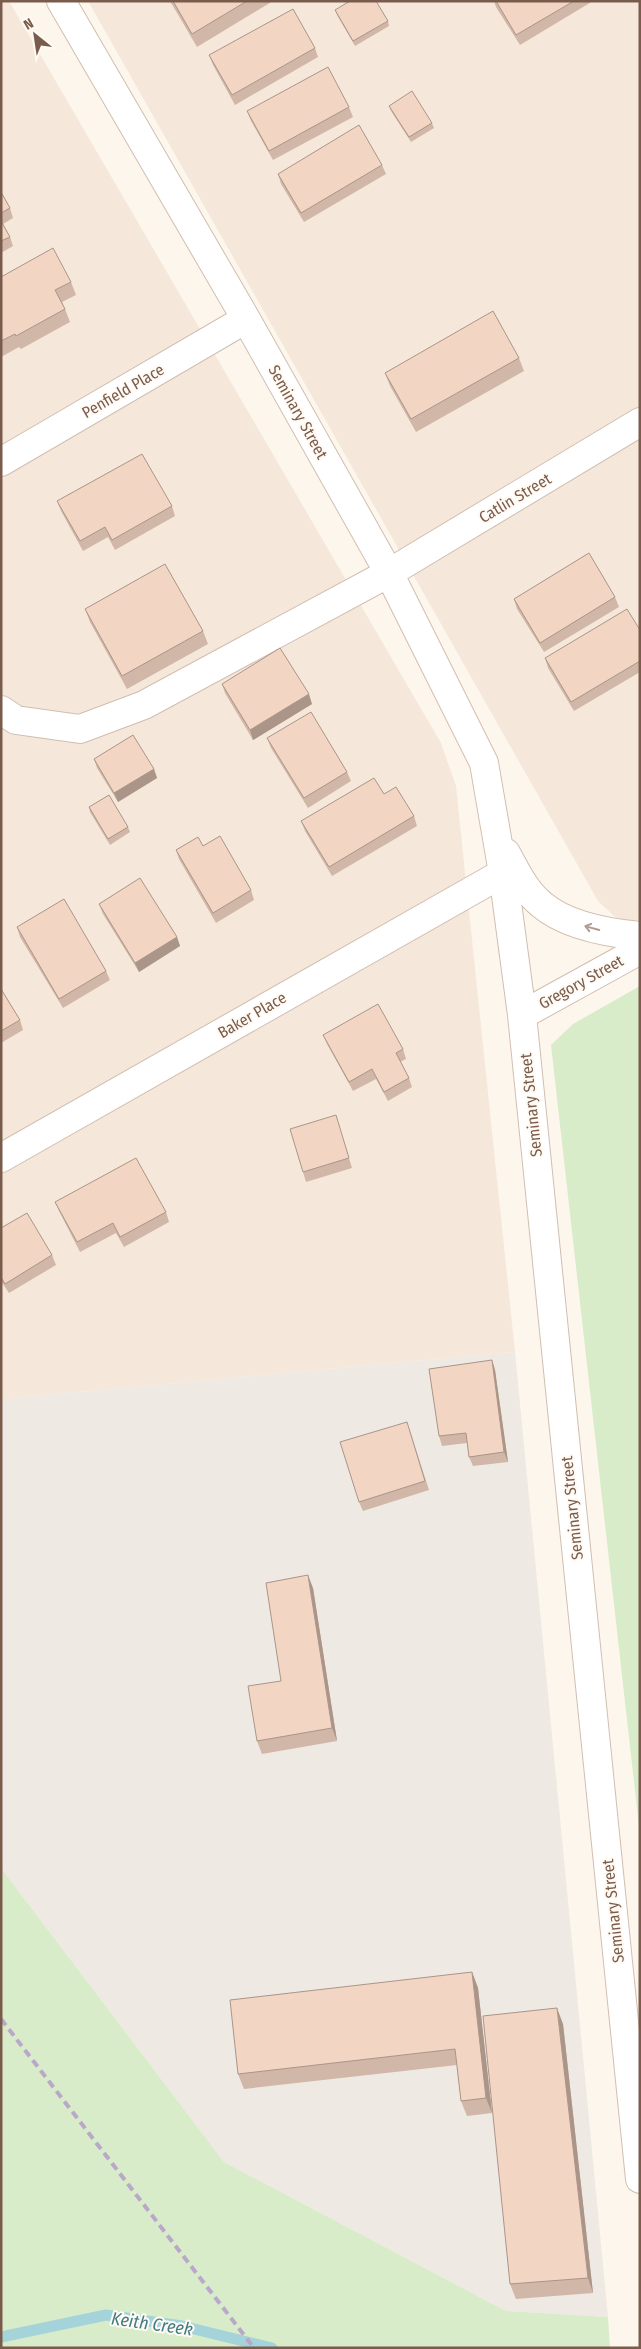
<svg xmlns="http://www.w3.org/2000/svg" width="641" height="2349" viewBox="0 0 641 2349" font-family="'Fira Sans Condensed',sans-serif">
<style>
.residential{fill:#f5e8da}
.industrial{fill:#efe9e4}
.green{fill:#d8ecc9}
.lines{fill:none;stroke-linecap:round;stroke-linejoin:round}
.stream{stroke:#a5d3da;stroke-width:11}
.minor-casing{stroke:#d1beb0;stroke-width:30}
.minor{stroke:#fff;stroke-width:28}
.rail{stroke:#b9a8c9;stroke-width:4;stroke-dasharray:8 5;stroke-linecap:butt}
.wall{fill:#d1b7a8}
.shaded-wall{fill:#aa9588}
.building{fill:#f3d5c3;stroke:#aa9588}
.oneway{stroke:#af9d94}
.labels{text-anchor:middle;dominant-baseline:central;stroke-width:4;stroke-linejoin:round;paint-order:stroke}
.street-label{font-size:16px;fill:#7a5c4d;stroke:#fffaf3}
.water-label{font-size:18px;font-style:italic;fill:#437c86;stroke:#fffaf3}
</style>
<rect width="100%" height="100%" fill="#fdf6ec"/>
<path class="residential" d="M1 1H9L441 743 456 786 515 1352 1 1399Z
M88 1H640V919L628 923 614 916 598 901Z"/>
<path class="industrial" d="M515 1352 580 2025 608 2317 506 2311 224 2162 1 1868V1399Z"/>
<path class="green" d="M640 986V1835L551 1045 573 1024Z
M1 1868 224 2162 506 2311 608 2317 610 2348H1Z"/>
<g class="lines">
<path class="stream" d="M1 2337 106 2315 182 2326 272 2348"/>
<g class="minor-casing">
<path id="minor" d="M61 1 246 319 389 573 484 763 503 873 522 1015 640 2179
M1 462 246 319
M1 710 16 720 80 729 144 705 389 573 640 422
M506 853C516 871 525 891 541 904 565 925 609 933 640 936
M522 1015 640 950
M1 1158 503 873"/>
</g>
<use href="#minor" class="minor"/>
<path class="rail" d="M1 2019 254 2348"/>
</g>
<path class="wall" d="M170 1H273L197 47Z
M494 1H593L520 45 496 7Z
M335 10 388 21 389 26 355 46 337 15Z
M315 48 318 57 235 105 213 65 209 55Z
M389 106 432 123 434 128 411 142 391 111Z
M349 107 353 117 273 160 251 121 247 111Z
M382 165 386 174 304 222 281 184 278 174Z
M1 192 10 208 13 218 3 224 10 237 13 246 1 253Z
M1 277 71 282 76 295 62 302 65 309 70 322 21 349 19 347 1 357Z
M519 358 524 371 416 432 390 386 385 373Z
M57 501 172 506 175 516 115 550 108 537 83 551 61 511Z
M615 597 619 607 544 652 517 609 514 599Z
M85 609 203 631 208 644 127 689 90 622Z
M640 630V672L574 711 548 668 545 658Z
M222 684 312 704 253 740 225 693Z
M267 738 347 772 351 781 308 808 271 748Z
M94 759 154 769 157 778 118 802 97 768Z
M384 794 414 816 417 826 332 876 305 831 301 821Z
M89 807 128 827 130 832 110 845 90 812Z
M203 846 251 890 254 900 216 923 179 859 176 850Z
M99 904 177 937 180 946 139 972 103 914Z
M17 927 106 971 110 980 63 1008 20 937Z
M1 989 20 1020 23 1030 1 1043Z
M323 1035 403 1049 406 1059 400 1062 409 1078 412 1087 388 1101 376 1079 353 1091 327 1044Z
M339 1125 352 1168 306 1182 303 1172Z
M55 1202 166 1212 169 1222 124 1247 116 1233 80 1252 59 1211Z
M1 1228 52 1255 56 1265 9 1293 1 1281Z
M492 1360 495 1370 508 1462 473 1466 469 1457 467 1443 442 1446 439 1436Z
M410 1431 429 1490 363 1511 359 1502Z
M313 1588 337 1741 262 1754 257 1741 281 1681Z
M472 1972 478 1988 492 2113 467 2116 461 2101 457 2065 244 2089 238 2074Z
M563 2024 593 2293 516 2299 510 2284Z"/>
<path class="shaded-wall" d="M309 694 312 704 253 740 250 730Z
M154 769 157 778 118 802 114 793Z
M177 937 180 946 139 972 135 963Z
M492 1360 495 1370 508 1462 504 1452Z
M308 1575 313 1588 337 1741 332 1728Z
M472 1972 478 1988 492 2113 486 2098Z
M557 2008 563 2024 593 2293 588 2278Z"/>
<path class="building" d="M173 1H247L192 34Z
M350 1H376L388 21 353 41 335 10Z
M496 1H574L516 35Z
M293 9 315 48 232 95 209 55Z
M328 67 349 107 269 151 247 111Z
M412 91 432 123 409 137 389 106Z
M359 125 382 165 301 213 278 174Z
M1 192 10 208 1 213Z
M1 221 10 237 1 241Z
M53 248 71 282 55 290 65 309 16 336 15 334 1 341V277Z
M493 311 519 358 411 419 385 373Z
M142 454 172 506 112 540 105 527 80 541 57 501Z
M589 553 615 597 540 643 514 599Z
M165 564 203 631 122 676 85 609Z
M627 609 640 630V661L571 702 545 658Z
M280 648 309 694 250 730 222 684Z
M311 712 347 772 304 798 267 738Z
M133 735 154 769 114 793 94 759Z
M374 778 384 794 396 787 414 816 329 867 301 821Z
M109 795 128 827 108 839 89 807Z
M220 836 251 890 213 913 176 850 198 837 203 846Z
M140 878 177 937 135 963 99 904Z
M64 899 106 971 59 999 17 927Z
M1 989 20 1020 1 1031Z
M378 1004 403 1049 396 1053 409 1078 384 1092 372 1069 349 1082 323 1035Z
M336 1115 349 1158 303 1172 290 1129Z
M136 1158 166 1212 120 1237 113 1223 77 1242 55 1202Z
M27 1213 52 1255 5 1284 1 1277V1228Z
M492 1360 504 1452 469 1457 466 1433 439 1436 429 1369Z
M407 1422 425 1481 359 1502 340 1442Z
M308 1575 332 1728 257 1741 248 1686 281 1681 266 1583Z
M472 1972 486 2098 461 2101 455 2049 238 2074 230 2000Z
M557 2008 588 2278 510 2284 483 2016Z"/>
<defs><path id="oneway-shaft" d="M-6 0H5M1.5-3L5.5 0L1.5 3" fill="none" stroke-width="1.6" stroke-linecap="round" stroke-linejoin="round" transform="scale(1.25)"/></defs>
<use class="oneway" href="#oneway-shaft" transform="translate(592 928) rotate(-165)"/>
<g class="labels">
<g class="street-label">
<text transform="translate(123 391) rotate(-30)">Penfield Place</text>
<text transform="translate(298 412) rotate(61)">Seminary Street</text>
<text transform="translate(515 498) rotate(-31)">Catlin Street</text>
<text transform="translate(581 982) rotate(-29)">Gregory Street</text>
<text transform="translate(252 1015) rotate(-30)">Baker Place</text>
<text transform="translate(531 1105) rotate(-96)">Seminary Street</text>
<text transform="translate(572 1508) rotate(-96)">Seminary Street</text>
<text transform="translate(613 1911) rotate(-96)">Seminary Street</text>
</g>
<g class="water-label">
<text transform="translate(152 2324) rotate(8)">Keith Creek</text>
</g>
</g>
<rect width="641" height="2349" fill="none" stroke="#7a5c4d" stroke-width="5"/>
<g transform="translate(35 35) rotate(330)" stroke="#fffaf3" stroke-width="4" paint-order="stroke">
<path d="M0-4L9 19L0 12L-9 19Z" fill="#7a5c4d"/>
<text y="-8" font-size="14" font-weight="bold" text-anchor="middle" fill="#7a5c4d">N</text>
</g>
</svg>
